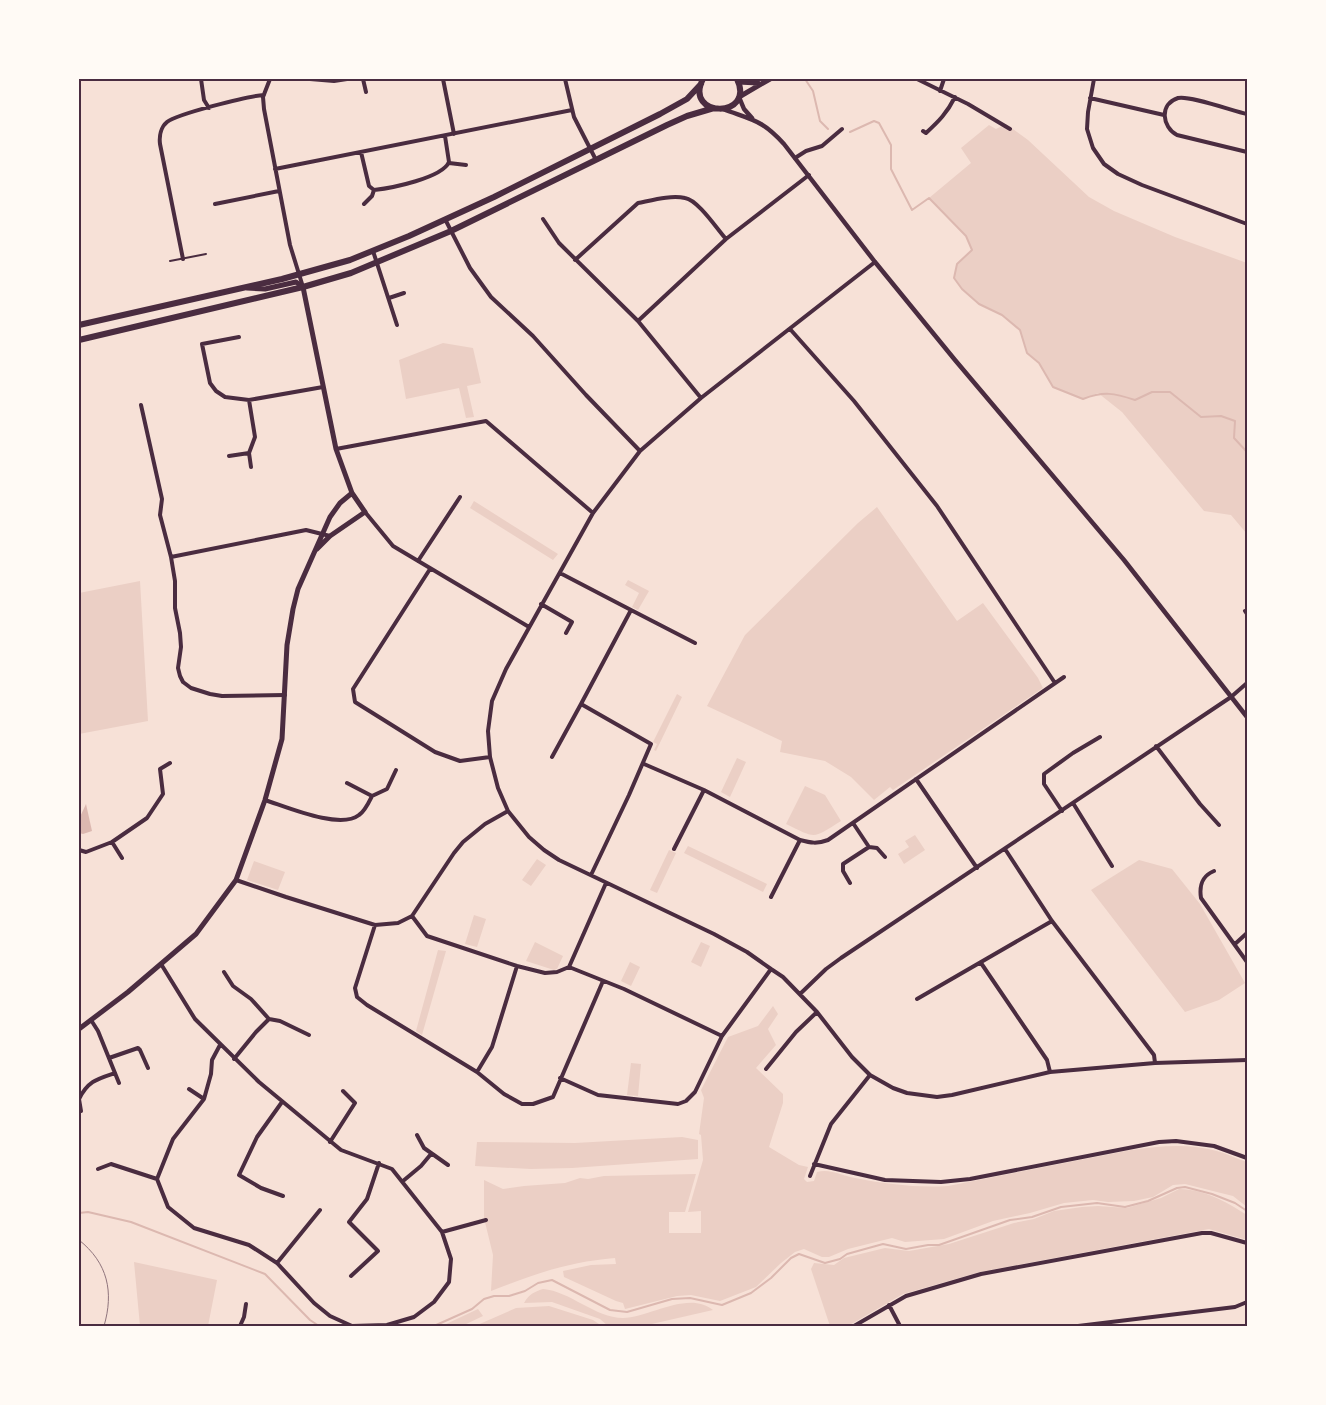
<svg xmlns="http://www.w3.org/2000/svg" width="1326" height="1405" viewBox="0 0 1326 1405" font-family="Arial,sans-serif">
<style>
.green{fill:#ebcfc5}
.water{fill:#dcb8b0}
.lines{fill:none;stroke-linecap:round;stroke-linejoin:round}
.stream{stroke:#dcb8b0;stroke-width:2}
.service{stroke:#4a2c40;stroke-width:2}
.minor{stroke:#4a2c40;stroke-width:4}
.tertiary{stroke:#4a2c40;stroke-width:4.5}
.secondary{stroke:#4a2c40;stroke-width:5}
.trunk{stroke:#4a2c40;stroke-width:6}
.tram{stroke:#8f747c;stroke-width:1}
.neatline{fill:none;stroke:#4a2c40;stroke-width:2}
</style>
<rect width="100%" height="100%" fill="#f7e1d7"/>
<path class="green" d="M1006 124 1028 140 1089 197 1114 211 1175 237 1247 263V534L1231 515 1204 511 1122 412 1098 393 1083 399 1053 387 1039 363 1027 353 1020 330 1002 315 979 304 962 289 954 278 957 264 972 250 966 236 929 198 971 163 961 148 989 125 996 129Z
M443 343 473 348 481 383 467 386 474 417 466 418 459 388 406 399 399 360Z
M474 501 558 554 553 560 470 508Z
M877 507 957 621 983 603 1038 678 1043 688 893 790 890 787 874 800 851 777 825 761 780 752 782 741 707 706 745 635 858 523Z
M628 580 649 591 638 610 632 607 639 593 625 585Z
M140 581 148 721 79 734V593Z
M677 694 682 697 656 751 654 750 657 744 653 742Z
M737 758 746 762 730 797 721 792Z
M805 786 825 795 841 821C812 839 817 839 786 824Z
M915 835 925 850 904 864 898 854 909 847 905 841Z
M688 846 767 884 763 892 684 853Z
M669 850 676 853 657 893 650 890Z
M537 859 546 865 531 886 522 880Z
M1139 860 1172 869 1200 904 1245 983 1219 1000 1185 1012 1091 890Z
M254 861 285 872 278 890 247 880Z
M474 915 486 919 477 947 465 944Z
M535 942 563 956 557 969 554 970 526 961Z
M701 942 710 946 701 967 691 962Z
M438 950 446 951 422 1035 416 1031Z
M630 962 640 967 631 986 621 981Z
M773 1006 778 1014 768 1029 776 1045 756 1068 783 1094V1103L769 1147 799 1165 808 1167 804 1179 807 1182 814 1181 817 1172C830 1168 843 1176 855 1178 885 1184 917 1188 948 1186L1131 1150C1159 1146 1189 1143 1217 1151 1228 1154 1237 1159 1247 1162V1207L1233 1196 1185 1184 1173 1185 1153 1197 1134 1201 1108 1202 1093 1200 1064 1203 1030 1213 993 1221 944 1239 905 1242 892 1238 848 1249 829 1257H822L804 1249 795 1252 781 1263 756 1287 720 1301 691 1295 677 1296 625 1309 623 1303 616 1301 564 1277 563 1271 591 1265 616 1264 615 1258C568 1262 534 1274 491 1291L493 1255 484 1218V1180L503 1189 524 1186 565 1183 580 1178 588 1179 604 1176 696 1174 685 1212H669V1233H701V1211L688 1212 703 1160 701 1135 699 1134 704 1098 701 1090 728 1037 758 1026Z
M631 1063 641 1064 638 1096 627 1095Z
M682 1137 698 1140V1159L572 1168 531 1169 475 1166 477 1142 575 1143Z
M1179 1189C1206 1190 1225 1201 1247 1215V1240L1209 1229 980 1272 903 1294 848 1326H830L811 1269 814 1263 834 1265 844 1258 885 1248 909 1251 949 1244 1014 1223 1034 1219 1054 1211 1082 1207 1098 1206 1127 1208 1161 1198Z
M134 1262 217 1280 208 1326H140Z
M543 1289C570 1291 595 1318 623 1318 650 1317 689 1290 713 1310L643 1326H608L600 1319 552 1302 524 1303C529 1294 534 1292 543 1289Z
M549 1306 593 1320 602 1326H475L516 1308Z
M478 1309 483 1316 462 1326H442Z"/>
<path class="water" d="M86 804 92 831 83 834 79 833V819Z"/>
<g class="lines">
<path class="stream" d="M805 79 813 91 820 121 828 129
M850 132 874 121 879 123 891 145V169L912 210 929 198 966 236 972 250 957 264 954 278 962 289 979 304 1002 315 1020 330 1027 353 1039 363 1053 387 1083 399C1104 391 1114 393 1135 400L1152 392H1170L1201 417 1221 416 1235 421 1234 438 1247 452
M79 1213 88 1212 131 1222 265 1274 310 1320 319 1326
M434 1326 472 1309 484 1299 494 1296H509L525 1291 538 1283 552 1280 610 1310 627 1312 672 1299 690 1298 722 1305 751 1293 771 1278 791 1258 799 1254 825 1263 840 1259 847 1254 883 1244 906 1249 928 1245H939L1010 1220 1032 1217 1061 1207 1097 1203 1125 1207 1148 1201 1177 1188 1185 1187 1212 1194 1235 1203 1247 1211"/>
<path class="service" d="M170 261 206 254"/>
<path class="minor" d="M201 79 204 100 209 108
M270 79 263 97 264 109 290 245 303 287
M310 79 334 81 347 79
M363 79 366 92
M443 79 454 134
M565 79 574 117 596 160
M917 79 968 104 1010 129
M1094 79 1088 112 1087 129 1093 148 1104 164 1118 174 1142 185 1247 224
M940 91 944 79
M1090 98 1164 115
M1247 114C1233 111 1189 95 1178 98 1159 104 1162 127 1177 135L1247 152
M923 131 926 133C939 121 947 113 955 97
M361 152 369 186 374 190C392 188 442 178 449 162L445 136
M795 158 806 151 822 146 842 129
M449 163 466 165
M275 169 572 110
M215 204 279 191
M364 204 372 196 374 190
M445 219 470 268 491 297 533 336 586 395 640 451
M543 219 559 243 638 321 701 398
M373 251 397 325
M183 259 160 144C159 136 161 127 167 122 177 114 248 96 264 95
M575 260 638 203C653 200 671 195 685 198 698 200 717 229 726 239
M875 262 701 398 640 451 593 513 506 669 492 701 488 731 490 757 498 788 508 811 529 837 544 850 559 860 714 934 747 952 771 969 783 977 817 1012 852 1057 870 1075 893 1088 907 1093 937 1097 952 1095 1050 1072 1155 1063 1247 1060
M389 298 404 293
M638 321 726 239 809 175
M790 329 854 401 937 506 1055 683
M239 337 202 344 210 383 216 391 225 397 249 400 323 387
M249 400 255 437 249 453 251 467
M141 405 162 499 160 515 171 557 175 581V608L180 633 181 647 178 668 180 676 183 682 191 688 210 694 222 696 285 695
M336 449 486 421 593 513
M229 456 249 453
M365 512 393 546 529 627
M171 557 306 530 330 536
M418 561 460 497
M430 569 353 689 355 702 435 752 460 761 490 757
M560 573 631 610 581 704 651 744 629 795 591 875
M541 604 572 622 566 633
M631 610 695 643
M1245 611 1247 614
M1156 746 1200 804 1219 825
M552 757 581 704
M644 764 704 790 800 840C811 843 817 844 828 840L1064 677
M916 779 977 868
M347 783 372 796 387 789 396 770
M265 800C287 807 340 830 359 815 365 811 369 802 372 796
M1073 803 1112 866
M1062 811 1044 784V774L1073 753 1100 737
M853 823 869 847 877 848 885 857
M112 842 122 858
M674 849 704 790
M1005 849 1052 921 1154 1055 1155 1063
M79 850 86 852 112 842 147 818 163 794 160 769 170 763
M1214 871C1202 876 1199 885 1201 898L1247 962
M236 880 286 897 375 925 398 923 412 916 454 853 463 842 485 824 508 811
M850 883 843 871V864L869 847
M771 897 800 840
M412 916 427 936 517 966 545 973 557 972 569 967 606 883
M375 925 355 988 357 997 367 1005 477 1072 504 1094 522 1104H533L553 1097 603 981
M1235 944 1247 933
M981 963 1047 1060 1050 1072
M161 964 195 1019 259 1082 341 1150 392 1169 442 1232 451 1259 449 1282 434 1302 414 1317 387 1325 352 1326 330 1316 314 1303 277 1263 249 1245 194 1228 168 1207 157 1179 173 1139 204 1099 211 1074 212 1060 220 1045
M569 967 624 989 722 1036
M224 972 233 986 251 999 269 1019 280 1021 309 1035
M800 994 826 969 841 958 1231 697 1247 683
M917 999 1052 921
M91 1020 98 1031 119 1083
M109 1058 138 1048 140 1050 148 1068
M234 1059 256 1032 269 1019
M766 1069 796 1032 817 1012
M477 1072 492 1047 517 966
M560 1078 598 1095 678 1104 686 1101 695 1092 722 1036 771 969
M189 1089 204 1099
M282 1102 257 1137 239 1175 261 1188 283 1196
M81 1111 79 1099C88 1081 97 1079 115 1073
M417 1135 424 1148 448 1165
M330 1142 355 1103 343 1091
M814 1164 885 1180 941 1182 970 1179 1159 1142 1176 1141 1214 1146 1247 1158
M98 1169 111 1164 157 1179
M810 1176 831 1124 870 1075
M403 1181 421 1166 431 1154
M442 1232 486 1220
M277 1263 320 1210
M351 1276 378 1251 349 1222 367 1199 379 1163
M889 1305 900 1326
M240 1326 244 1317 246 1304
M854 1326 906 1296 981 1274 1202 1233H1211L1247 1243
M1078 1326 1235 1307 1247 1302"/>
<path class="tertiary" d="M739 97 744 109 752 118
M723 109C752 120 761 119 784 144L875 262 955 360 1124 560 1247 717"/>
<path class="secondary" d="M738 82 758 83
M739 97 770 79
M247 288 265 289 296 282 303 287 336 449 352 493 365 512 330 536 317 549
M79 1029 128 992 196 934 236 880 265 800 282 739 287 645 293 609 298 589 330 517 340 503 352 493"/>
<path class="trunk" d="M703 79C683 118 756 119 737 79
M79 325 282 279 350 260 409 236 494 197 660 114 687 99 701 84
M79 340 303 287 351 273 451 231 667 125 687 116 714 108"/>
<path class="tram" d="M79 1240C108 1263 114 1292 104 1326"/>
</g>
<rect width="1326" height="1405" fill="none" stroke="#fffaf5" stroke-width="160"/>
<rect x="80" y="80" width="1166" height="1245" class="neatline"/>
</svg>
